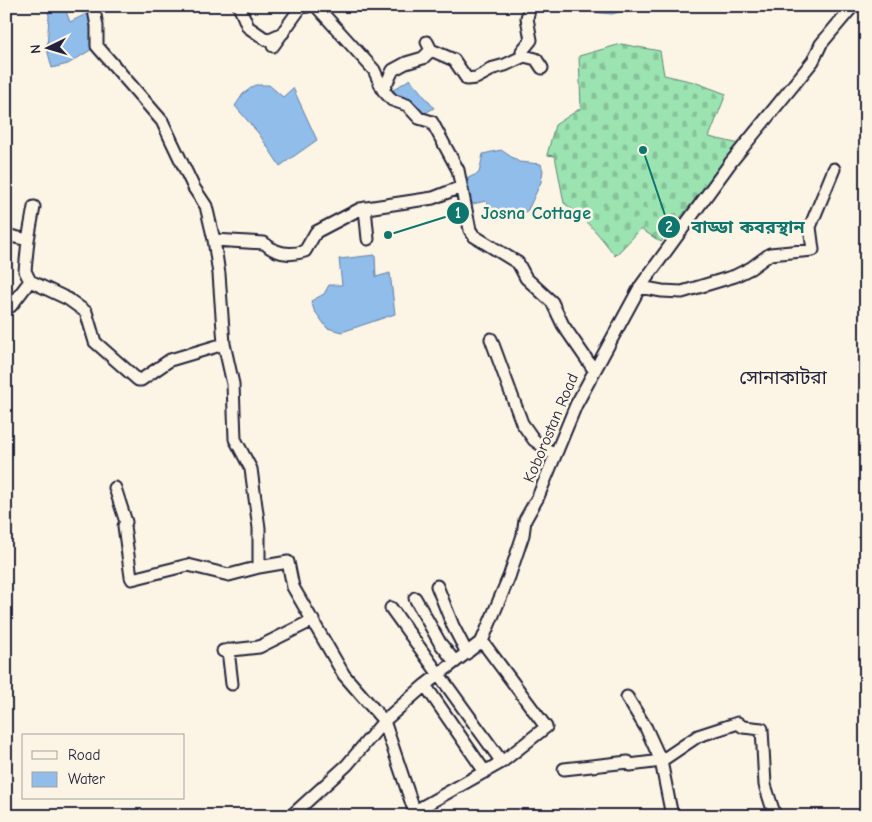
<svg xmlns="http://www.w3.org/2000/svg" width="872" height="822" viewBox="0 0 872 822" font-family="'Comic Neue','Noto Sans Bengali',sans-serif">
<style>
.cemetery{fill:url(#cemetery-stones);stroke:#5e8276}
.water{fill:#90bdea;stroke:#647fa4}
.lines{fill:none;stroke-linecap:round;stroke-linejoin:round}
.street-casing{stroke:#22223b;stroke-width:15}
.street{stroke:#fcf5e5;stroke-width:11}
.labels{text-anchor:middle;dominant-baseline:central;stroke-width:5;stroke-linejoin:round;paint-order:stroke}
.street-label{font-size:16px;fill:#22223b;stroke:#fcf5e5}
.quarter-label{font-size:19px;fill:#22223b;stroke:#fcf5e5}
.leader{fill:none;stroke:#0f766e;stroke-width:2}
.callout-dot{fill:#0f766e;stroke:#fcf5e5;stroke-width:2}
.mark-label{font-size:15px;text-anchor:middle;font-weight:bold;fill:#fff}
.callout-label{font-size:18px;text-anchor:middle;font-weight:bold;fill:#0f766e;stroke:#fcf5e5;stroke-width:5;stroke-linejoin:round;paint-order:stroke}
</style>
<defs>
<pattern id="cemetery-stones" width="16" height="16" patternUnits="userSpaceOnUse" patternTransform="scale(1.25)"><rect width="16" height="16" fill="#9be3b1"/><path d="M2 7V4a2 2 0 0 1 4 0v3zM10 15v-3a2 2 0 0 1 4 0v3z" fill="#85c299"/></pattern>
</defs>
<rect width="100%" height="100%" fill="#fcf5e5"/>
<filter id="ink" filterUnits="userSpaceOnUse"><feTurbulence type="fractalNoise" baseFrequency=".02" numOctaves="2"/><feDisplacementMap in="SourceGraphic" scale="10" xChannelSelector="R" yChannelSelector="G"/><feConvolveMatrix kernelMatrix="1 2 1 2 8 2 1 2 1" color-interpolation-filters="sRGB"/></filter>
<g filter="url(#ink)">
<path class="cemetery" d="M621 44 660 51 664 75 694 82 726 94 709 137 744 145 716 173 661 242 641 229 615 256C600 235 585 218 564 203L555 156 547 155 555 125 581 108 579 56Z"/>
<path class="water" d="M46 6H64L70 22 94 10 97 46 68 64 52 68 47 49 49 15Z
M571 6H618L619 12 612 14 572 10Z
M410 79 434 108 420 116 393 90Z
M255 85H269L283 97 293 88 317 140 280 166 259 134 235 106 243 94Z
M501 150 519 162 541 164 543 171 541 182 528 210 517 217 496 219 486 201 468 205V178L479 173 483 154Z
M375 255 376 277 390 273 395 314 342 332 327 328 314 310 311 301 324 294 329 285H342L339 259Z"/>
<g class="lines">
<g class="street-casing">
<path id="street" d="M239 6 248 27 267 40 283 33
M316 6 374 70 383 90 392 100 407 105 419 118 432 122 458 170 470 230 474 236 518 263 526 278 552 302 563 325 594 370
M94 10 97 26V46L162 121 194 188 206 206 214 240
M273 46 301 7 308 6
M431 50 454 60 467 79 476 78 489 71 490 69 505 65 524 56 522 51 531 40 527 18 530 6
M524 56 536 59 542 68
M383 90 393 70 406 63 423 58 431 50 427 42
M365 208 368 239
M6 235 28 240
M30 281 25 271 28 240 34 207
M640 287 662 291 682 292 735 276 751 268 770 254 813 250 810 227 834 169
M11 306 30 281 68 299 86 312 95 342 138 380H141L170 360 224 344 233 384 235 439 251 469 259 528V567L288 562 293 587 344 675 384 721 347 765 291 816
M491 339 522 423 534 440 555 455
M224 344 219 274 214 240 264 243C276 254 290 256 305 251L316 232 360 209 433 198 461 187
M115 488 126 522 124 526 131 577 132 579 188 565 229 575 259 567
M437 586 453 626 467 653
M415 598 440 643 455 662
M391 608 502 762
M228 650 232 684
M223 651 259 647 313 620
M425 685 485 772
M564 769 628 762 630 765 661 761 646 728 627 697
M415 811 502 762 546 727 482 641
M416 816 384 721 425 685 482 641 509 577 523 535 525 520 538 497 576 405 640 287 731 162 813 61 821 44 853 6
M672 816 661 761 698 736 738 723 743 727 762 729 765 785 775 816"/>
</g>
<use href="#street" class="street"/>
</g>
</g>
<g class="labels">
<g class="street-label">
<text transform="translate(551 428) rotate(-67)">Koborostan Road</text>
</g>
<g class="quarter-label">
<text x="783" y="378">সোনাকাটরা</text>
</g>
</g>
<path class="leader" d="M388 235L458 213M643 150L669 227"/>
<g class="callout-dot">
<circle cx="388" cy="235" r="5"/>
<circle cx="643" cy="150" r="5"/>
<circle cx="458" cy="213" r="12"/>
<circle cx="669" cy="227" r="12"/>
</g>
<g class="mark-label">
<text x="458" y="218">1</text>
<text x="669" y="232">2</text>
</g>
<g class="callout-label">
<text x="536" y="219">Josna Cottage</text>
<text x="748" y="233">বাড্ডা কবরস্থান</text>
</g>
<rect width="872" height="822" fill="none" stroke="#fcf5e5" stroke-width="25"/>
<rect x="12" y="12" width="847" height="797" fill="none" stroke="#22223b" stroke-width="2" filter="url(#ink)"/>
<rect x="22" y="734" width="162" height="65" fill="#fcf5e5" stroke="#a5a1a1"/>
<rect x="32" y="751" width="25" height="8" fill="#fcf5e5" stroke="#a5a1a1"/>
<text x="68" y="760" font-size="15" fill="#22223b">Road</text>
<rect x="32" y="772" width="25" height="15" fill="#90bdea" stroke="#a5a1a1"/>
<text x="68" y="784" font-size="15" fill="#22223b">Water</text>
<g transform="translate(48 48) rotate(265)" stroke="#fcf5e5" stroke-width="4" paint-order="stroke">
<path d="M0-4L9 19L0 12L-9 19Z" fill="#22223b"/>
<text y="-8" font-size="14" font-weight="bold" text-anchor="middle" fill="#22223b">N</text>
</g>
</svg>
